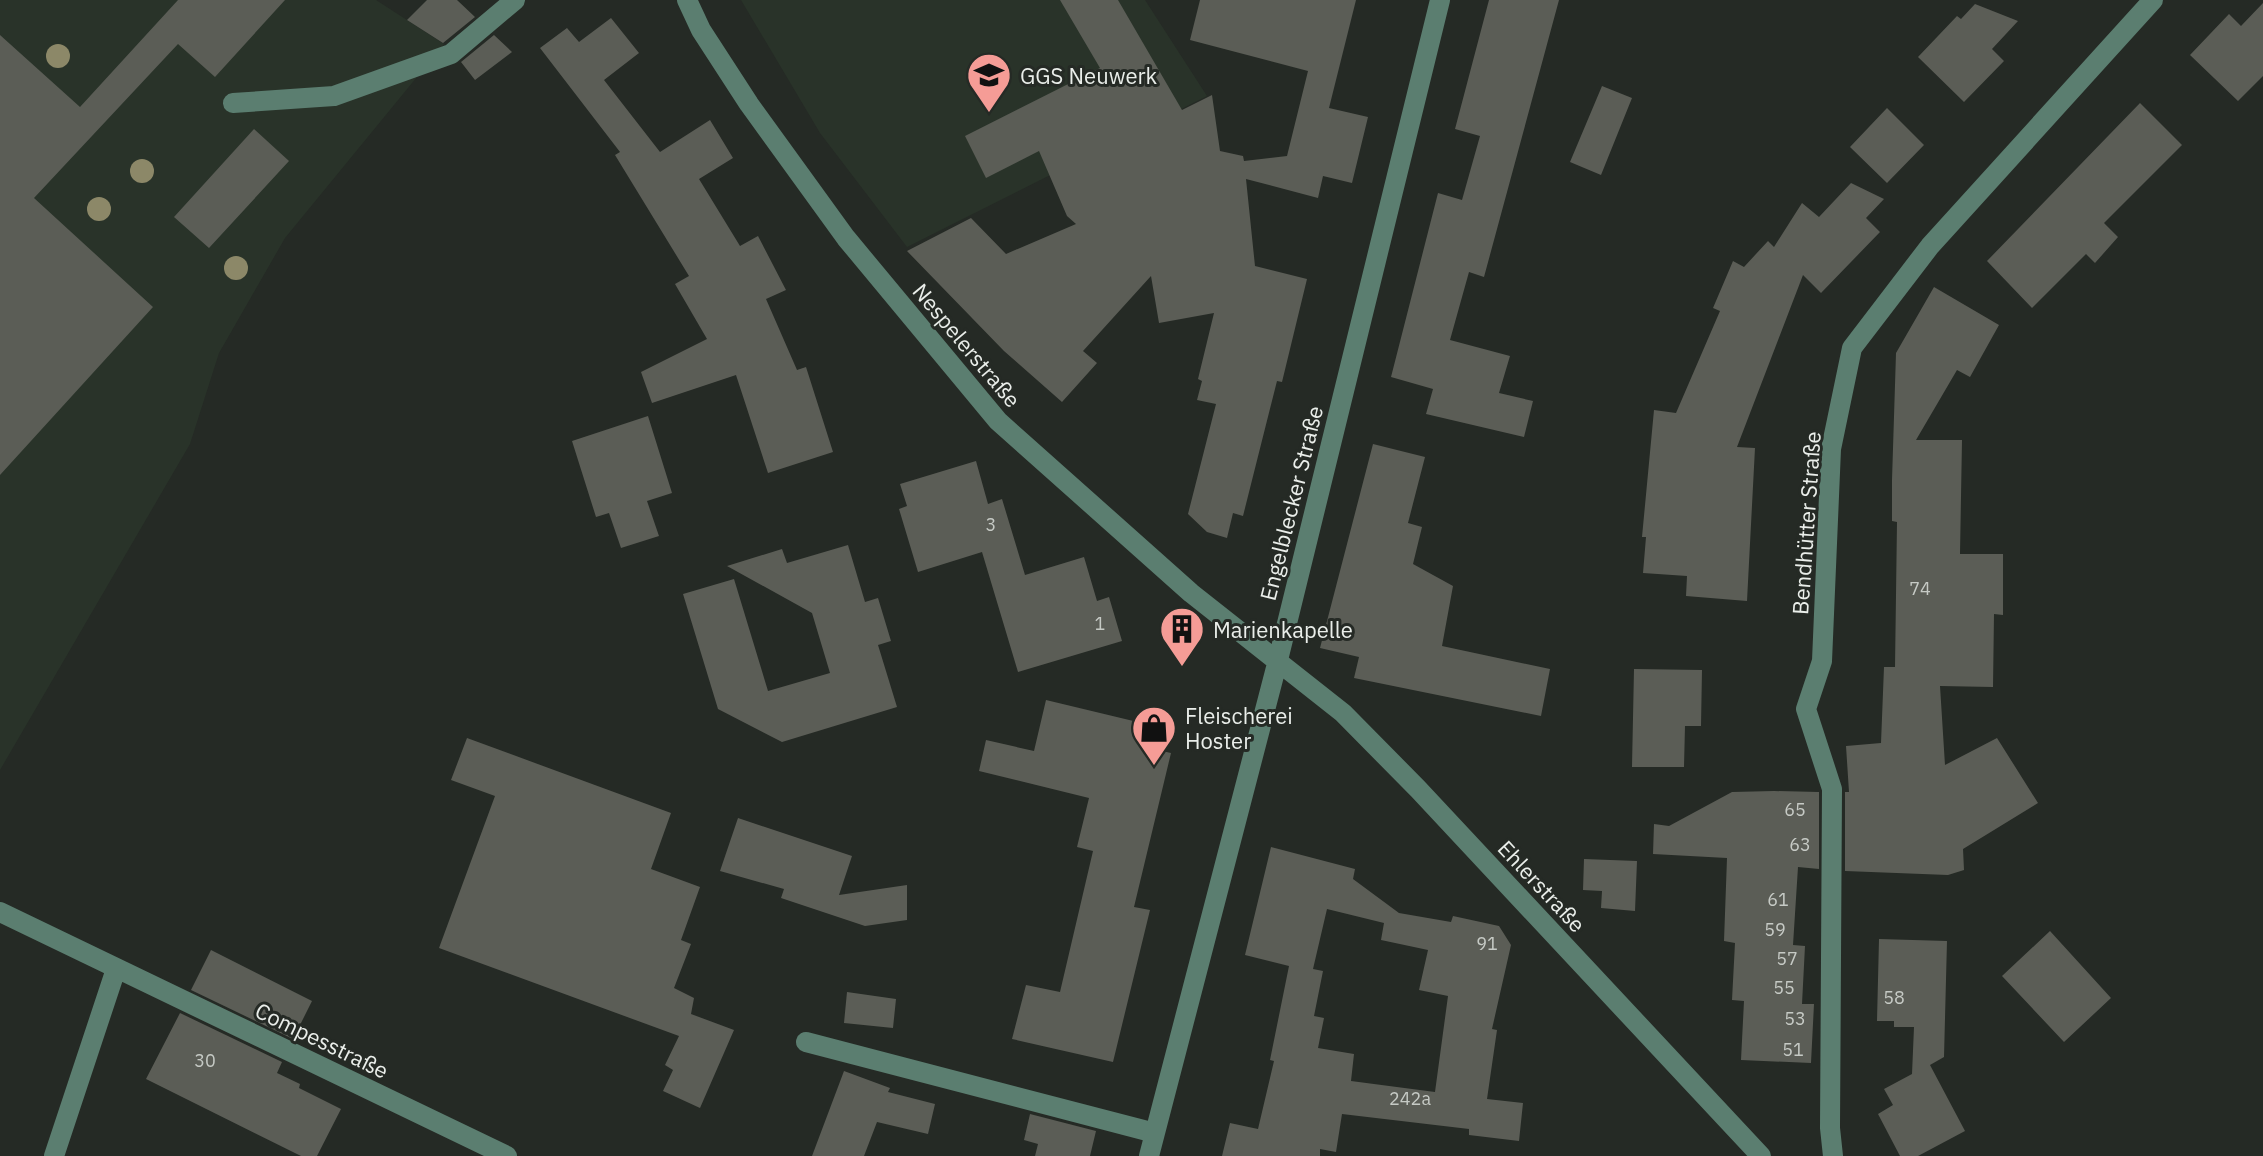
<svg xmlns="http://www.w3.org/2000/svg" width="2263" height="1156" viewBox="0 0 2263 1156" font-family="'IBM Plex Sans',sans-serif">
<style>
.built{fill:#293329}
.building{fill:#5b5d56;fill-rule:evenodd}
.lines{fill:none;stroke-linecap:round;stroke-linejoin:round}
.minor{stroke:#5b7e70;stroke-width:20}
.tree{fill:#8c8868}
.labels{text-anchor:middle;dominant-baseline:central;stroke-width:6;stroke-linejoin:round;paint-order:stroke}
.number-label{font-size:18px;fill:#c6cac5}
.poi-label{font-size:22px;fill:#eaeeea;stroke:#252a25;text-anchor:start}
.street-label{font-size:22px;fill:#eaeeea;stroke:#252a25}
</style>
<rect width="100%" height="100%" fill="#252a25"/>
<path class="built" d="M0 0H376L444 44 285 238 219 353 190 444 0 770Z
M741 0H1145L1207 96 907 247 820 133Z"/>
<path class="building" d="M178 0H285L215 77 178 44 34 198 153 307 0 475V35L80 107Z
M427 0H457L475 17 443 43 407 20Z
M1060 0H1118L1182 110 1212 95 1220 151 1243 156 1244 161 1287 156 1308 71 1190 40 1200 0H1356L1329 108 1368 117 1352 183 1323 176 1318 198 1246 179 1255 266 1307 279 1282 382 1277 381 1243 516 1233 513 1227 538 1207 532 1188 514 1216 404 1197 400 1202 381 1198 379 1214 313 1159 323 1151 276 1083 351 1097 363 1062 402 1004 351 907 251 971 218 1006 254 1076 224 1067 216 1039 151 986 178 965 136 1100 68Z
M1489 0H1559L1484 277 1469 272 1450 340 1510 356 1499 393 1533 401 1524 437 1426 414 1433 389 1391 377 1438 193 1462 200 1480 136 1455 129Z
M2263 3V76L2238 101 2190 55 2229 14 2241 26Z
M1975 4 2018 21 1992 49 2004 61 1964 102 1918 57 1957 16 1961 19Z
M611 18 639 53 604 80 660 152 710 120 733 158 699 179 740 246 758 236 786 290 766 299 797 370 806 367 833 452 768 473 736 375 652 403 641 372 707 339 675 284 689 276 615 155 620 152 540 48 567 28 579 42Z
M494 35 512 52 475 80 461 62Z
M1602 86 1632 98 1601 175 1570 162Z
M2140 103 2182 145 2104 223 2118 237 2095 263 2086 254 2032 308 1987 261Z
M1887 108 1924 145 1887 183 1850 147Z
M254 129 289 161 209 248 174 217Z
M1851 183 1884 199 1866 218 1880 232 1821 293 1803 275 1737 447 1755 448 1747 601 1686 596 1687 576 1643 573 1646 537H1642L1654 410 1676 413 1720 311 1713 308 1733 261 1744 267 1768 241 1774 247 1802 203 1819 217Z
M1934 287 1999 325 1970 377 1957 370 1916 440H1962L1960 554H2003V615L1994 614 1993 687 1940 686 1945 765 1997 738 2038 803 1963 849 1964 870 1948 875 1845 871V792H1849L1846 746 1881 743 1884 667H1895L1897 522 1892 521V480L1896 353Z
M648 416 672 493 647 501 659 536 621 548 609 513 596 517 572 441Z
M1373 444 1425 457 1408 523 1422 527 1413 564 1453 586 1442 646 1550 669 1541 716 1354 678 1359 657 1320 648Z
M976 461 988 504 1002 499 1025 575 1084 557 1097 601 1109 597 1122 641 1018 672 982 552 918 572 899 509 907 506 900 484Z
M848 545 865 602 878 598 891 641 878 645 897 707 782 742 718 709 683 594 734 579 768 691 830 673 812 613 727 566 782 549 787 563Z
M1634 669 1702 670 1701 726H1685L1684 767H1632Z
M1046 700 1150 725 1144 747 1171 753 1134 907 1150 910 1113 1062 1012 1039 1026 985 1060 992 1093 851 1077 847 1089 798 979 771 986 740 1034 751Z
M467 738 671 813 651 869 700 887 681 940 691 944 674 988 694 998 691 1014 734 1030 700 1108 663 1091 673 1070 665 1065 679 1036 439 948 495 796 451 780Z
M1774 791 1819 792V869L1798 867 1793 945 1805 946 1802 1004H1814L1811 1063 1741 1060 1744 1001 1732 1000 1735 943 1724 941 1727 858 1653 854 1654 824 1669 826 1732 792Z
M738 818 852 856 839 895 907 885V920L865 926 781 898 784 889 720 871Z
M1271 847 1355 869 1353 879 1399 913 1451 922 1453 916 1499 926 1511 945 1492 1029 1497 1030 1487 1099 1523 1103 1519 1141 1469 1135V1129L1342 1114 1336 1152 1320 1149V1156H1222L1230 1123 1258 1129 1274 1061 1270 1060 1289 966 1245 955ZM1327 909 1384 923 1381 940 1428 950 1419 990 1448 996 1435 1092 1351 1081 1354 1054 1318 1048 1324 1018 1314 1016 1323 971 1313 969Z
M1584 859 1637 861 1635 911 1601 908 1602 891 1583 890Z
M2050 931 2111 998 2064 1042 2002 976Z
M1879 939 1947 941 1944 1057 1930 1065 1965 1131 1918 1156H1900L1878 1114 1893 1105 1884 1089 1912 1074 1914 1027H1894V1021H1877Z
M211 950 312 1001 293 1039 191 990Z
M847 992 896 999 893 1028 844 1023Z
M180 1013 282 1062 277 1073 300 1084 299 1088 341 1109 317 1156H301L146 1079Z
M844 1071 890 1088 888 1092 935 1104 928 1134 877 1122 864 1156H812Z
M1030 1114 1096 1131 1090 1156H1035L1038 1144 1024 1140Z"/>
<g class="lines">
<path class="minor" d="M687 0 701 30 749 104 846 238 998 421 1191 593 1343 713 1418 789 1761 1156
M233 103 334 96 451 54 515 0
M0 912 507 1156
M806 1042 1155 1133
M54 1156 116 969
M1149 1156 1278 660 1440 0
M1833 1156 1830 1128 1832 789 1806 709 1822 661 1831 449 1852 348 1930 246 2153 0"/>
</g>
<g class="tree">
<circle cx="58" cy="56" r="12"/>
<circle cx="142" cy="171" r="12"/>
<circle cx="99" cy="209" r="12"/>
<circle cx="236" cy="268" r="12"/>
</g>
<defs>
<g id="school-pin" transform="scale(2.3)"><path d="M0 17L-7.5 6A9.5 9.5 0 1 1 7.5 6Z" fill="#f59c96" stroke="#252a25"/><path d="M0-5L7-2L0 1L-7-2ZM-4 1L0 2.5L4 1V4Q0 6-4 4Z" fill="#111"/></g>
<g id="building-pin" transform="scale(2.3)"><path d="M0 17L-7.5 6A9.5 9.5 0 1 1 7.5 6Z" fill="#f59c96" stroke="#252a25"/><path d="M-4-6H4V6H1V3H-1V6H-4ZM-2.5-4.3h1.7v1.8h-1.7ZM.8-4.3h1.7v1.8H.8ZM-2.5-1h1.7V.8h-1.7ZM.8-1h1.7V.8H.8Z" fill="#111"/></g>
<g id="shop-pin" transform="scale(2.3)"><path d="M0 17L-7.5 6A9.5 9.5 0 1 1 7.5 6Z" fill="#f59c96" stroke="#252a25"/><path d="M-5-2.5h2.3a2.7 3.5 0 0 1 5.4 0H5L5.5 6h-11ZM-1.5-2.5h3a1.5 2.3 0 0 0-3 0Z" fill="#111"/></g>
</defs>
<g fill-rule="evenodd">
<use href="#school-pin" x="989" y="75"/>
<use href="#building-pin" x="1182" y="629"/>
<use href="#shop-pin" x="1154" y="728"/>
</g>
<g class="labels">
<g class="number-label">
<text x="991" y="524">3</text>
<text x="1920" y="588">74</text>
<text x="1100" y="623">1</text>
<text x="1795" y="809">65</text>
<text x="1800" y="844">63</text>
<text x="1778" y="899">61</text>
<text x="1775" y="929">59</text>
<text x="1487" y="943">91</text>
<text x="1787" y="958">57</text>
<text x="1784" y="987">55</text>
<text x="1894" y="997">58</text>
<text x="1795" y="1018">53</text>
<text x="1793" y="1049">51</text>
<text x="205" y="1060">30</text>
<text x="1410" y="1098">242a</text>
</g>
<g class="poi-label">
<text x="1020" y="75">GGS Neuwerk</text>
<text x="1213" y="629">Marienkapelle</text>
<text x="1185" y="715">Fleischerei<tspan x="1185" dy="25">Hoster</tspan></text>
</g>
<g class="street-label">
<text transform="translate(967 345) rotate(50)">Nespelerstraße</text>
<text transform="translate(1291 503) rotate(-76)">Engelblecker Straße</text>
<text transform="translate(1806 523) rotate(-86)">Bendhütter Straße</text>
<text transform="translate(1542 886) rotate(47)">Ehlerstraße</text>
<text transform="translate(322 1040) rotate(26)">Compesstraße</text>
</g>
</g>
</svg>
